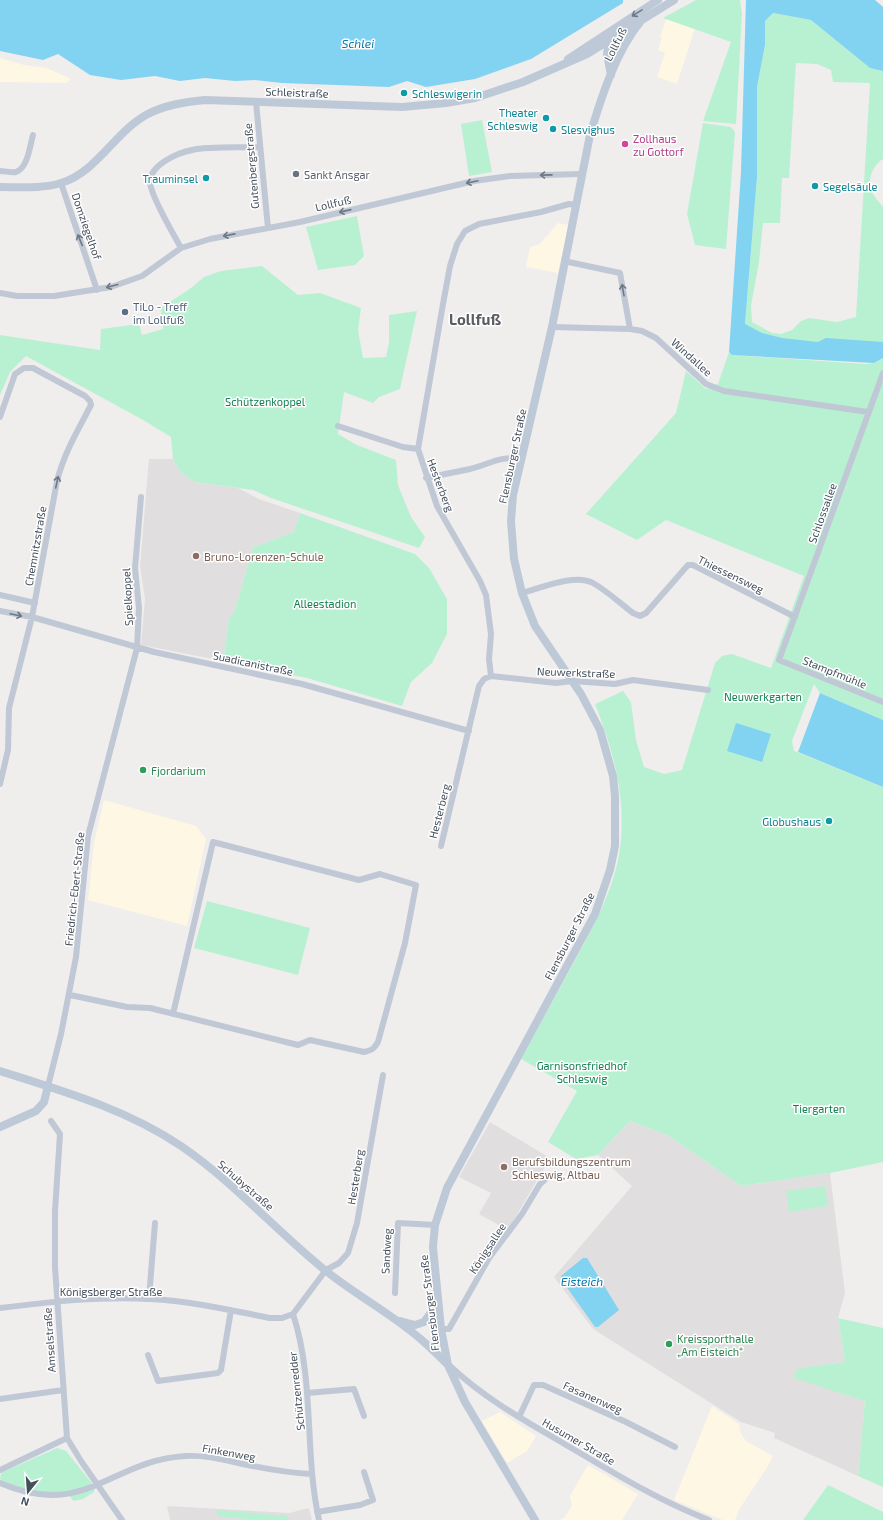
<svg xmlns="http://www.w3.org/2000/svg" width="883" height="1520" viewBox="0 0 883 1520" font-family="'Exo 2',sans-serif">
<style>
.commercial{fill:#fdf7e4}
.education{fill:#e1dedf}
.green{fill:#b8f1d2;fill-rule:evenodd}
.water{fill:#82d2f1}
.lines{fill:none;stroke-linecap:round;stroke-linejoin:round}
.street{stroke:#bfc8d4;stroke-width:6}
.secondary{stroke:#bec9d8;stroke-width:8}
.oneway{stroke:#6f7a87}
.oneway2{stroke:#6f7986}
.culture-dot{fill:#0f9aa8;stroke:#fff;stroke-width:1.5}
.hotel-dot{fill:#d1479c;stroke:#fff;stroke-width:1.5}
.worship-dot{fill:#6b7280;stroke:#fff;stroke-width:1.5}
.service-dot{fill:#5c6f8a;stroke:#fff;stroke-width:1.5}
.education-dot{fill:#8d6e63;stroke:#fff;stroke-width:1.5}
.leisure-dot{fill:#2e9e5b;stroke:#fff;stroke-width:1.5}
.labels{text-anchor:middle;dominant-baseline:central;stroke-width:3;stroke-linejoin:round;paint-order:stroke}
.street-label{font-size:11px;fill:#444f5c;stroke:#fff}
.culture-label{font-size:11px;fill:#0d838f;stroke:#fff;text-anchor:start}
.hotel-label{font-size:11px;fill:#b23c85;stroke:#fff;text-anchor:start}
.worship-label{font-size:11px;fill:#5b616d;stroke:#fff;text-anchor:start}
.service-label{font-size:11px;fill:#4e5e75;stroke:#fff;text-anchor:start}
.park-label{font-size:11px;fill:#118151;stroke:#fff}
.education-label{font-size:11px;fill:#785e54;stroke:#fff;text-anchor:start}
.leisure-label{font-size:11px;fill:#27864d;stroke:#fff;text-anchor:start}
.water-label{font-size:12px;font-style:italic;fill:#057aa8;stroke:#fff}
.district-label{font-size:15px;font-weight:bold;fill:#595d63;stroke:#fff}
</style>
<rect width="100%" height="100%" fill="#f0eded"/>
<path class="commercial" d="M666 19 695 28 677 84 657 77 665 53 658 50 662 38 660 37Z
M0 58 24 65 47 68 71 79 67 83 0 82Z
M558 223 569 225 558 273 526 267 530 247 540 244Z
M104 800 196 826 206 839 187 926 88 900 94 843Z
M712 1406 739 1424 740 1432 746 1441 773 1456 768 1466 740 1508 735 1520H723L674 1500Z
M500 1412 536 1436 527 1451 507 1463 482 1421Z
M588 1465 638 1494 622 1520H559L564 1518 572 1506 570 1496Z"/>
<path class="education" d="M149 459H173L181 473 195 482 238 488 259 499 300 513 294 532 253 547 235 610 229 619 223 661 141 645 145 599 140 566Z
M630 1121 669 1136 741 1186 830 1173 845 1293 838 1318 845 1362 806 1367 865 1401 858 1476 774 1438 775 1433 741 1422 593 1329 554 1277 632 1186 598 1155Z
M490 1122 550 1158 508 1230 479 1214 491 1193 459 1177Z
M167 1506 289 1513 309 1508 312 1520H170Z"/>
<path class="green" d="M696 0H740L742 13 736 124 703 121 731 42 663 18Z
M773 13 811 20 870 68 883 71V159C872 165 866 183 873 194 876 199 880 203 883 207V342C847 343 775 346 745 325L757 177V87L765 45V21ZM796 63 817 64 831 70 833 82 870 83 856 317 837 322 809 318 801 321 792 330 781 334 772 333 752 322 751 306 759 262 763 223H780L782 178H789Z
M482 120 492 172 469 176 461 124Z
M703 123 731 127 735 132 726 249 695 245 687 214Z
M357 216 364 256 355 265 318 270 306 227Z
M262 266 298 295 320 293 361 308 358 330 363 358 386 357 389 342V315L417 311 400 389 379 397 373 403 344 392 338 434 357 445 396 460 398 485 411 517 425 537 419 548 271 498 253 490 195 482 181 473 173 459 171 437 143 420 26 356 10 372 0 395V335L100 350 101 329 139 324 142 335 163 329 161 308 191 288 204 277 221 271Z
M729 352 732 355 866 364 874 363 883 358V720L820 693 814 684 792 741 794 751 883 787V1162L830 1173 741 1186 669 1136 630 1121 598 1155 576 1159 548 1142 577 1091 521 1059C538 1028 555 997 572 966 593 927 618 884 621 839 625 792 612 747 595 704L623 691 631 702 636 740 644 767 664 774 682 770 715 663 722 656 732 654 771 668 804 576 666 520 637 540 586 514 676 413 686 371 706 389 718 384Z
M300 513 415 554 429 568 447 599V634L432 663 411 682 402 706 307 678 223 661 229 619 235 610 253 547 294 532Z
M207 901 310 928 298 975 194 948Z
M825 1186 828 1206 789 1212 786 1191Z
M838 1318 883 1328V1487L858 1476 865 1401 794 1378 796 1370 806 1367 845 1362Z
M57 1448 66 1451 95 1487 94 1492 83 1499 74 1501 69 1496C55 1499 29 1497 15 1491 10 1489 4 1483 0 1479L1 1473Z
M828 1485 883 1512V1520H803Z
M217 1510 288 1516V1520H256L217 1516Z"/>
<path class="water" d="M0 0H623V3L531 59 475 79 426 87 407 81 389 87 282 83 255 80 235 81 205 78 180 81 155 76 121 80 90 75 58 54 43 60 0 51Z
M746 0H875L883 7V71L870 68 811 20 773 13 765 21V45L757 87V177L745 324 762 333 782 338 818 342 826 338 883 342V358L874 363 732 355 729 352 741 172Z
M820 693 883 720V787L798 752Z
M736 723 771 734 762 762 727 751Z
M583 1258H587L619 1310 598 1327H595L563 1282 561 1276Z"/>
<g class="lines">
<path class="street" d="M256 102 268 228
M0 171C5 171 12 173 16 172 28 168 30 145 33 135
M61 183 97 290
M181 248C174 235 150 195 150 182 150 165 177 153 192 150 210 146 240 148 259 147
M564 261 620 273 630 329
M0 293 17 296H54L111 287 142 276 181 248 210 239 300 222 474 181 510 176 581 174
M552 327 630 329 642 331 656 338 706 384 724 391 868 412
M883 373 779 660 883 702
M0 417 15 374 24 368H33L85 396 90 401 91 405C78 430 64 453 57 481L32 617 9 708 8 750 0 784
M338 426 403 447 418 449
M426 478C441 475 455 472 470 469 488 465 502 454 522 460
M522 593C541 588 575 573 593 583 607 591 620 603 633 613L640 616 646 613 688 565H693L795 617
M0 595 35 603
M0 611 32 617 154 652 302 684 469 731
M491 676 489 659 491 634 486 595 480 581 437 506 418 449 443 304 450 266 457 244 465 231 479 224 541 212 569 204 576 205
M441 846 479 686 484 679 491 676 556 683 572 681 615 684 633 680 708 690
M70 995 127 1007 150 1008 298 1045 310 1040 364 1052C372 1050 374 1049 378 1042L405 943 416 885 380 874 359 880 213 842 173 1014
M48 1086 61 1034 76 957 88 836 137 648 139 608 135 568 141 497
M51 1121 60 1134 55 1211V1267L67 1438 81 1461 122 1520
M395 1293 398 1223 435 1225
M149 1298 155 1223
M0 1308C49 1302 100 1296 150 1299 190 1301 230 1310 270 1318H282L293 1314
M293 1314 326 1270 339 1263 348 1253 357 1223 383 1075
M293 1314C315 1381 304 1452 319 1520
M441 1329H449L489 1258 522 1214 540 1184 550 1175
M148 1355 158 1381 218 1373 221 1370 231 1310
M450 1366C485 1399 527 1422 568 1446 614 1473 659 1501 709 1520
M307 1393 354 1389 364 1416
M0 1399 63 1390
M519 1417 534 1385H543L626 1422 675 1447
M0 1470 67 1438
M0 1483C86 1520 110 1460 186 1456 206 1455 224 1460 243 1464 266 1469 288 1473 312 1474
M317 1512 360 1505 373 1500 364 1472"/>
<path class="secondary" d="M609 39 607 54 611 75
M568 59 658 0
M0 187C20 187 42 189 61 183 97 172 114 133 146 115 164 105 185 102 205 100L402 107 446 103 475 98 523 82 587 54 674 0
M0 1071C63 1091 126 1109 181 1146 234 1182 276 1231 326 1271 357 1296 394 1315 424 1342 432 1349 440 1357 448 1365
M0 1127 36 1111 44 1102 48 1086
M400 1321 415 1325 424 1322 432 1311 434 1298
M535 1520 465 1402 448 1365 441 1329 433 1247 435 1225 447 1188 595 914 610 870 615 846V796L613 776 600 730 581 694 535 626 522 593 514 559 511 521 513 495 552 327 590 135C601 98 616 51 641 21"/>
</g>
<defs><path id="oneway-shaft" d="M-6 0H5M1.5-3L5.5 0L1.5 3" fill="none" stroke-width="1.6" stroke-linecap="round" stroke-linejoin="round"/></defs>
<use class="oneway" href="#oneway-shaft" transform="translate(637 13) rotate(148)"/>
<g class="oneway2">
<use href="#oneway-shaft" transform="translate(546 175) rotate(179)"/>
<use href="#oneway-shaft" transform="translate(472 182) rotate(168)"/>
<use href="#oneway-shaft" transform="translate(345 211) rotate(167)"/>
<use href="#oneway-shaft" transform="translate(229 235) rotate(169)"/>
<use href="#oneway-shaft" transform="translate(80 240) rotate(-112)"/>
<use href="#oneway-shaft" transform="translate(112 286) rotate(165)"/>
<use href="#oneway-shaft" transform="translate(623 290) rotate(-100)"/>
<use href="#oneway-shaft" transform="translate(57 482) rotate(-78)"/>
<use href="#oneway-shaft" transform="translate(16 615) rotate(12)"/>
</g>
<g class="culture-dot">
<circle cx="404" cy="93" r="4"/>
<circle cx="546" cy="118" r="4"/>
<circle cx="553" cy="129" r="4"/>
<circle cx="206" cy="178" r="4"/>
<circle cx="815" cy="186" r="4"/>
<circle cx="829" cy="821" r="4"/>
</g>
<circle class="hotel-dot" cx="625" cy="144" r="4"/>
<circle class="worship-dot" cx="296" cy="174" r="4"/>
<circle class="service-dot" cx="125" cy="312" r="4"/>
<g class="education-dot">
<circle cx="196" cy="556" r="4"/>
<circle cx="504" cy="1167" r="4"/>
</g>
<g class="leisure-dot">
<circle cx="143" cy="770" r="4"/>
<circle cx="669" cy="1344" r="4"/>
</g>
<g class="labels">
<g class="street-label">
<text transform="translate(615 44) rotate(-63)">Lollfuß</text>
<text transform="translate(297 92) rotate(2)">Schleistraße</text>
<text transform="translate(251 166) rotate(-95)">Gutenbergstraße</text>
<text transform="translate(333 203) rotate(-13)">Lollfuß</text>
<text transform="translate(87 226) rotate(71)">Domziegelhof</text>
<text transform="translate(692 357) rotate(42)">Windallee</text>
<text transform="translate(512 456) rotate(-78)">Flensburger Straße</text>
<text transform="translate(441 485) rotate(69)">Hesterberg</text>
<text transform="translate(822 513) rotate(-70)">Schlossallee</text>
<text transform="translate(35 546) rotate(-80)">Chemnitzstraße</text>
<text transform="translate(731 574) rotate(26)">Thiessensweg</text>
<text transform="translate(127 597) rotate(-93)">Spielkoppel</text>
<text transform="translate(253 663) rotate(12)">Suadicanistraße</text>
<text transform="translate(576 672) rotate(2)">Neuwerkstraße</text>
<text transform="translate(835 672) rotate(22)">Stampfmühle</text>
<text transform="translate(439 811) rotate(-76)">Hesterberg</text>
<text transform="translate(74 889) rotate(-84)">Friedrich-Ebert-Straße</text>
<text transform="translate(569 936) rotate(-63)">Flensburger Straße</text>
<text transform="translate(355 1177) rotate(-81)">Hesterberg</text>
<text transform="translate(246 1185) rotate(41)">Schubystraße</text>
<text transform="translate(487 1248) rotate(-57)">Königsallee</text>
<text transform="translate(386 1251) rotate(-87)">Sandweg</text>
<text x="111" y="1291">Königsberger Straße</text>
<text transform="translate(429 1303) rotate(-97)">Flensburger Straße</text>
<text transform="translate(49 1340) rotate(-94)">Amselstraße</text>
<text transform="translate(296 1391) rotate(-96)">Schützenredder</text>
<text transform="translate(593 1397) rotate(24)">Fasanenweg</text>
<text transform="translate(579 1441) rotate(30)">Husumer Straße</text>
<text transform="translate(229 1452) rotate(10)">Finkenweg</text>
</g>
<g class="culture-label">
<text x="412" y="93">Schleswigerin</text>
<text x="538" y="112" text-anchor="end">Theater<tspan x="538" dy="13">Schleswig</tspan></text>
<text x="561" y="129">Slesvighus</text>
<text x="198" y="178" text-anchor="end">Trauminsel</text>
<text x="823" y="186">Segelsäule</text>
<text x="821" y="821" text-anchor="end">Globushaus</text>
</g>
<g class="hotel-label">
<text x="633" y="138">Zollhaus<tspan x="633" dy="13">zu Gottorf</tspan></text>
</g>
<g class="worship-label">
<text x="304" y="174">Sankt Ansgar</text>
</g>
<g class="service-label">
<text x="133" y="306">TiLo - Treff<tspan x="133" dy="13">im Lollfuß</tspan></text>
</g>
<g class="park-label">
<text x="265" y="401">Schützenkoppel</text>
<text x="325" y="603">Alleestadion</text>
<text x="763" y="696">Neuwerkgarten</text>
<text x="582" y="1065">Garnisonsfriedhof<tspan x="582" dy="13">Schleswig</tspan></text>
<text x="819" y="1108">Tiergarten</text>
</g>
<g class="education-label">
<text x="204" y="556">Bruno-Lorenzen-Schule</text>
<text x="512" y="1161">Berufsbildungszentrum<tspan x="512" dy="13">Schleswig, Altbau</tspan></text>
</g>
<g class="leisure-label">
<text x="151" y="770">Fjordarium</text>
<text x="677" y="1338">Kreissporthalle<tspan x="677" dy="13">„Am Eisteich“</tspan></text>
</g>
<g class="water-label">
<text x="358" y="43">Schlei</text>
<text x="582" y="1281">Eisteich</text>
</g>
<g class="district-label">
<text x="475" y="319">Lollfuß</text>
</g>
</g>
<g transform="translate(28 1492) rotate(197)" stroke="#ffffff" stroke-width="3" paint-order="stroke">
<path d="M0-3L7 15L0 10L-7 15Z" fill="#444f5c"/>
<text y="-6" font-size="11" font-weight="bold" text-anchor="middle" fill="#444f5c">N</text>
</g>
</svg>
